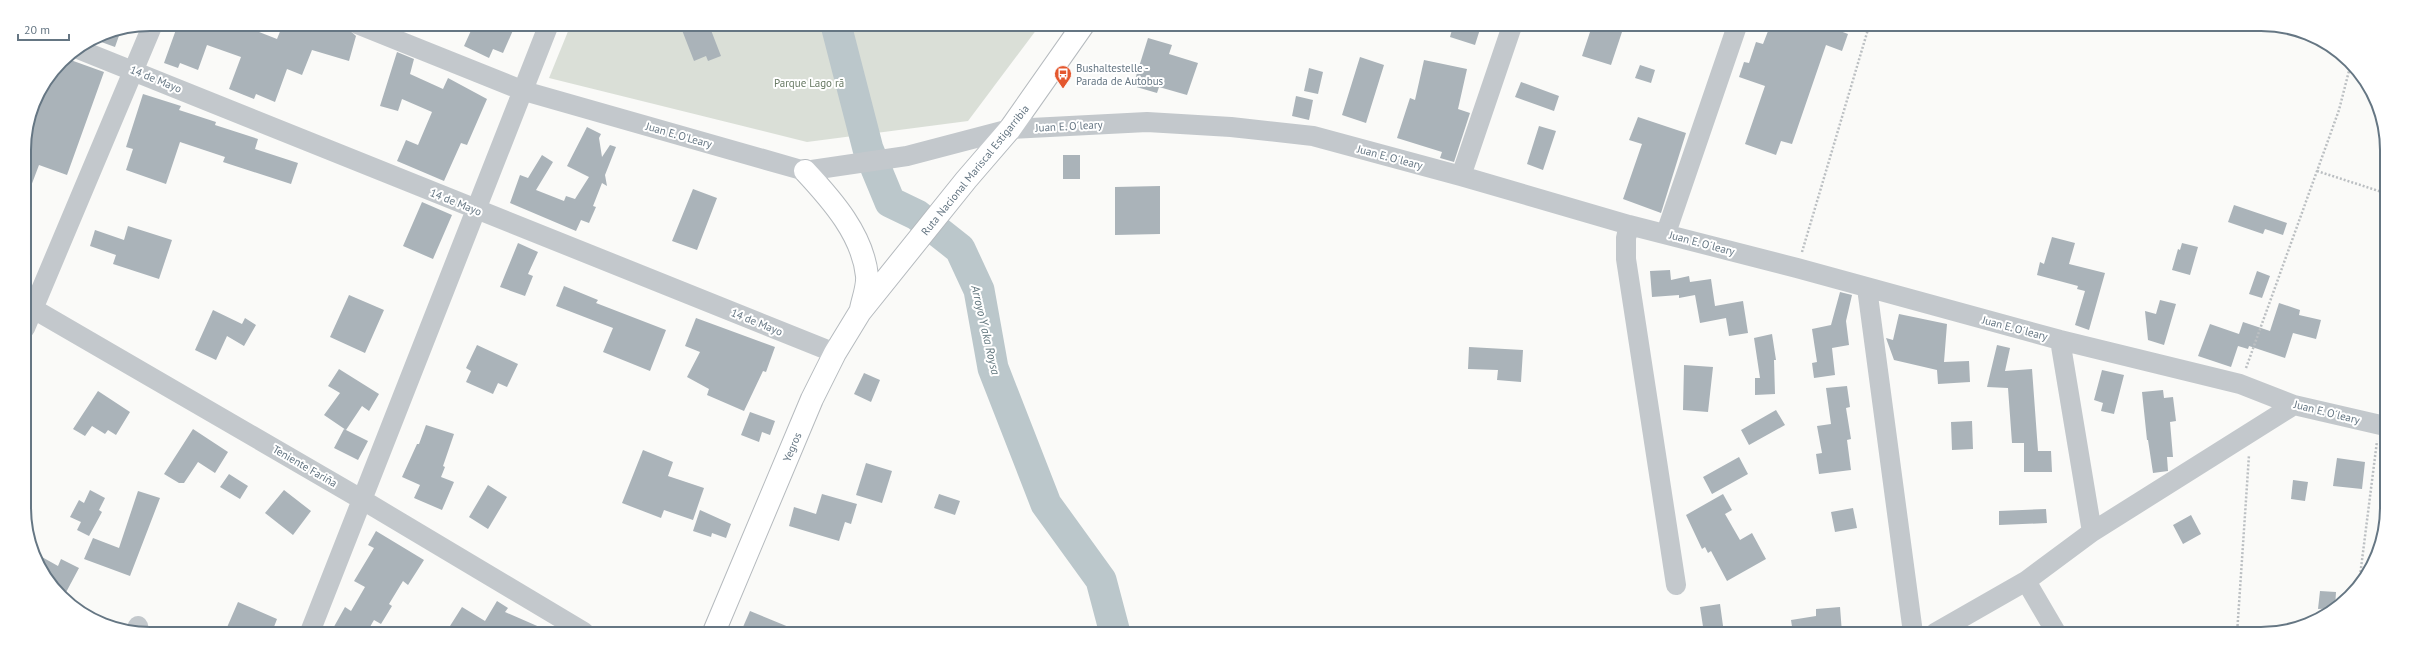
<svg xmlns="http://www.w3.org/2000/svg" width="2411" height="658" viewBox="0 0 2411 658" font-family="'PT Sans',sans-serif">
<style>
.green{fill:#dadfd7}
.lines{fill:none;stroke-linecap:round;stroke-linejoin:round}
.river{stroke:#bbc7cb;stroke-width:31}
.building{fill:#aab3b9}
.major-casing{stroke:#b5babe;stroke-width:24}
.path{stroke:#bbbfc2;stroke-width:2.5;stroke-dasharray:2 2;stroke-linecap:butt}
.minor{stroke:#c3c8cc;stroke-width:20}
.major{stroke:#fff;stroke-width:22}
.labels{text-anchor:middle;dominant-baseline:central;stroke-width:4;stroke-linejoin:round;paint-order:stroke}
.poi-label{font-size:11px;fill:#657683;stroke:#fff;text-anchor:start}
.street-label{font-size:11px;fill:#657683;stroke:#fff}
.park-label{font-size:11px;fill:#687a64;stroke:#fff}
.water-label{font-size:12px;font-style:italic;fill:#60757c;stroke:#fff}
.rim{fill:none;stroke:#657683;stroke-width:2}
</style>
<rect width="100%" height="100%" fill="#fafaf8"/>
<path class="green" d="M571 24 1040 25 968 121 807 142 549 78Z"/>
<g class="lines">
<path class="river" d="M836 25 868 149 890 202 917 215 960 249 979 290 993 368 1046 504 1101 580 1115 633"/>
</g>
<path class="building" d="M178 24H247L246 27 277 39 283 24H332L347 28 356 36 349 61 312 50 302 75 287 69 275 102 256 94 254 99 229 89 241 57 207 45 198 70 180 63 178 68 164 63Z
M474 24H506L514 28 503 53 493 49 489 58 464 46Z
M680 25H709L721 56 708 61 706 56 694 61Z
M1453 26H1481L1475 45 1450 37Z
M1592 26H1603L1622 32 1611 65 1582 56Z
M1770 26H1827L1848 34 1842 51 1826 45 1792 144 1781 141 1776 155 1745 144 1765 86 1739 77 1744 62 1749 63 1756 42 1763 44Z
M121 30 115 47 93 39 102 34Z
M1148 38 1172 45 1169 54 1198 63 1187 95 1159 87 1157 93 1133 86Z
M397 52 414 59 410 74 443 89 448 78 487 99 467 145 461 143 444 181 397 161 406 140 418 145 432 112 402 99 398 111 380 106Z
M1360 57 1384 65 1366 123 1342 115Z
M65 58 104 72 67 175 39 165 25 202 24 164 31 146 24 142 34 102 61 61Z
M1424 60 1467 69 1458 109 1470 113 1454 162 1440 158 1442 152 1397 138 1410 98 1415 100Z
M1640 65 1655 70 1651 83 1635 78Z
M1309 68 1323 72 1318 94 1304 91Z
M1521 82 1559 96 1554 111 1515 97Z
M143 94 181 106 179 110 216 122 215 125 258 139 255 149 298 163 291 184 223 162 225 157 180 142 166 184 126 170 133 149 126 147Z
M1296 96 1313 100 1309 120 1292 116Z
M1638 117 1686 133 1661 213 1623 199 1642 144 1629 140Z
M1539 126 1556 131 1543 170 1527 164Z
M587 127 601 134 599 138 602 157 610 145 616 147 605 175 607 186 602 183 593 206 596 207 589 223 581 220 576 231 510 203 520 175 528 178 542 155 553 162 536 190 564 201 566 196 575 199 589 177 567 166Z
M1063 155H1080V179H1063Z
M1160 186V234L1115 235V187Z
M693 189 717 198 697 250 672 241Z
M422 202 452 215 433 259 403 246Z
M2234 205 2287 223 2283 235 2265 229 2263 234 2228 222Z
M128 226 172 240 159 279 113 264 116 255 90 246 95 230 124 240Z
M2052 237 2075 243 2069 264 2105 273 2089 330 2075 325 2085 291 2077 289 2078 286 2037 275 2040 262 2044 264Z
M518 243 538 252 528 274 533 276 525 296 500 287Z
M2182 243 2198 247 2190 275 2172 270 2178 249 2180 250Z
M1670 270 1671 280 1689 276 1690 282 1711 279 1715 306 1743 301 1748 333 1729 336 1726 318 1700 323 1695 295 1679 298V295L1652 297 1650 271Z
M2257 271 2270 276 2262 298 2249 294Z
M564 286 598 300 596 303 666 330 650 371 603 352 613 328 556 306Z
M1840 292 1852 295 1846 321 1849 345 1832 348 1835 375 1814 378 1812 363 1817 362 1812 329 1831 325Z
M349 295 384 310 365 353 330 337Z
M2160 300 2176 304 2164 345 2148 340 2145 311 2156 314Z
M2279 303 2300 310 2299 315 2321 320 2316 339 2293 333 2285 358 2249 346 2248 349 2238 346 2231 367 2198 356 2210 324 2239 334 2243 322 2270 331Z
M213 310 242 324 245 318 256 325 244 346 227 336 216 360 195 350Z
M1899 314 1947 324 1944 362 1969 361 1970 382 1938 384 1937 370 1894 360 1886 338 1893 340Z
M696 318 775 347 766 372 763 371 744 411 707 395 709 389 687 377 700 352 685 346Z
M1772 334 1776 360H1774L1775 394 1755 395V378H1760L1754 338Z
M477 345 518 364 507 387 498 383 493 394 466 382 471 371 466 368Z
M1997 345 2010 348 2005 371 2032 369 2038 451H2051L2052 472H2024V443H2012L2008 388 1987 387Z
M1469 347 1523 350 1521 382 1497 380 1498 370 1468 369Z
M1684 365 1713 367 1708 412 1683 410Z
M339 369 379 394 369 411 362 406 346 430 324 415 340 393 328 386Z
M2102 370 2124 375 2114 414 2101 411 2103 403 2094 400Z
M864 373 880 380 871 402 854 394Z
M1847 386 1850 407 1846 408 1851 439 1847 440 1851 470 1819 474 1816 454 1822 453 1817 426 1831 424 1826 388Z
M2163 390 2164 398 2173 397 2176 421 2170 422 2173 457H2167L2168 471 2153 473 2148 440H2147L2142 392Z
M98 391 130 412 116 435 108 430 105 434 92 426 85 436 73 429Z
M1776 410 1785 425 1749 445 1741 430Z
M750 412 775 421 770 435 762 432 759 442 741 435Z
M1972 421 1973 449 1952 450 1951 422Z
M426 425 454 434 443 466 445 467 441 477 454 482 442 510 414 498 420 485 402 477 417 444H419Z
M193 429 228 452 215 473 198 462 184 483H179L164 474Z
M344 429 368 441 358 460 334 448Z
M643 450 673 462 668 476 704 488 693 520 664 510 661 518 622 503Z
M1739 457 1748 474 1712 494 1703 477Z
M2337 458 2365 462 2362 489 2333 486Z
M866 463 892 471 882 503 856 495Z
M229 474 248 486 240 499 220 487Z
M2293 480 2308 482 2305 501 2291 499Z
M488 485 507 497 488 529 469 517Z
M90 490 105 498 99 510 102 512 89 536 77 530 81 522 70 517 79 500 84 503Z
M284 490 311 511 293 535 265 513Z
M138 491 160 498 130 576 84 559 93 538 119 548Z
M822 494 857 504 851 524 845 522 839 541 789 526 794 507 816 514Z
M939 494 960 501 955 515 934 508Z
M1723 494 1732 510 1725 514 1740 540 1752 533 1766 559 1727 581 1711 551 1708 553 1705 547 1702 549 1686 515Z
M1853 508 1857 528 1835 532 1831 512Z
M2046 509 2047 523 1999 525V511Z
M700 510 731 524 726 538 712 533 711 537 693 531Z
M2191 515 2201 534 2183 544 2173 525Z
M376 531 424 560 408 585 403 581 389 604 392 606 381 624 374 620 367 632H331L345 607 351 611 365 587 354 581 374 548 368 545Z
M33 552 58 566 61 559 79 568 63 598 37 564Z
M2320 591 2336 592 2335 608 2318 609Z
M497 601 508 608 505 612 551 632H460L450 626 462 607 485 621Z
M238 602 277 619 272 632H225Z
M1720 604 1724 633H1704L1700 607Z
M1840 607 1842 633H1793L1791 620 1816 616V609Z
M750 611 801 632H757L743 627Z"/>
<g class="lines">
<g class="major-casing">
<path id="major" d="M805 171C832 200 863 235 867 276 868 286 863 299 861 309
M714 632 812 399 835 353 860 312 966 180 1010 129 1083 25"/>
</g>
<path class="path" d="M2317 171 2385 193
M1802 252 1869 26
M2246 368 2339 110 2351 63
M2359 584 2377 441
M2237 634 2249 455"/>
<path class="minor" d="M357 24 524 91 805 171 907 156 1010 129 1147 122 1231 127 1313 136 1461 176 1629 225 1797 268 2060 340 2240 384 2294 405 2385 426
M78 49 835 353
M1461 176 1512 26
M1629 225 1626 238V259L1676 585
M1666 233 1737 26
M1867 288 1913 633
M25 304 361 499 584 632
M25 328 153 24
M2060 340 2092 532
M2026 581 2057 634
M135 632 138 626
M310 632 549 24
M1935 633 2026 581 2092 532 2294 405"/>
<use href="#major" class="major"/>
</g>
<defs>
<g id="bus-pin" transform="scale(0.9)"><path d="M0 17L-7.5 6A9.5 9.5 0 1 1 7.5 6Z" fill="#e4572e" stroke="#fff"/><path d="M-5-6H5V4H4V6H2V4H-2V6H-4V4H-5ZM-3.5-4V0h7V-4ZM-3.5 1.2v1.5H-2V1.2ZM2 1.2v1.5H3.5V1.2Z" fill="#fff"/></g>
</defs>
<g fill-rule="evenodd">
<use href="#bus-pin" x="1063" y="74"/>
</g>
<g class="labels">
<g class="poi-label">
<text x="1076" y="68">Bushaltestelle -<tspan x="1076" dy="13">Parada de Autobus</tspan></text>
</g>
<g class="street-label">
<text transform="translate(156 79) rotate(22)">14 de Mayo</text>
<text transform="translate(1069 126) rotate(-3)">Juan E. O´leary</text>
<text transform="translate(679 135) rotate(16)">Juan E. O'Leary</text>
<text transform="translate(1390 157) rotate(15)">Juan E. O´leary</text>
<text transform="translate(975 170) rotate(-51)">Ruta Nacional Mariscal Estigarribia</text>
<text transform="translate(456 202) rotate(22)">14 de Mayo</text>
<text transform="translate(1702 243) rotate(15)">Juan E. O´leary</text>
<text transform="translate(757 322) rotate(22)">14 de Mayo</text>
<text transform="translate(2015 328) rotate(15)">Juan E. O´leary</text>
<text transform="translate(2327 412) rotate(14)">Juan E. O´leary</text>
<text transform="translate(792 447) rotate(-67)">Yegros</text>
<text transform="translate(305 466) rotate(30)">Teniente Fariña</text>
</g>
<g class="park-label">
<text x="809" y="83">Parque Lago rã</text>
</g>
<g class="water-label">
<text transform="translate(986 330) rotate(77)">Arroyo Y aka Roysa</text>
</g>
</g>
<path d="M0 0H2411V658H0ZM150 31H2261A119 119 0 0 1 2380 150V508A119 119 0 0 1 2261 627H150A119 119 0 0 1 31 508V150A119 119 0 0 1 150 31Z" fill="#fff" fill-rule="evenodd"/>
<path class="rim" d="M150 31H2261A119 119 0 0 1 2380 150V508A119 119 0 0 1 2261 627H150A119 119 0 0 1 31 508V150A119 119 0 0 1 150 31Z"/>
<path d="M18 34v6h51v-6" fill="none" stroke="#657683" stroke-width="2"/>
<text x="24" y="34" font-size="12" fill="#657683" stroke="#ffffff" stroke-width="3" paint-order="stroke">20 m</text>
</svg>
